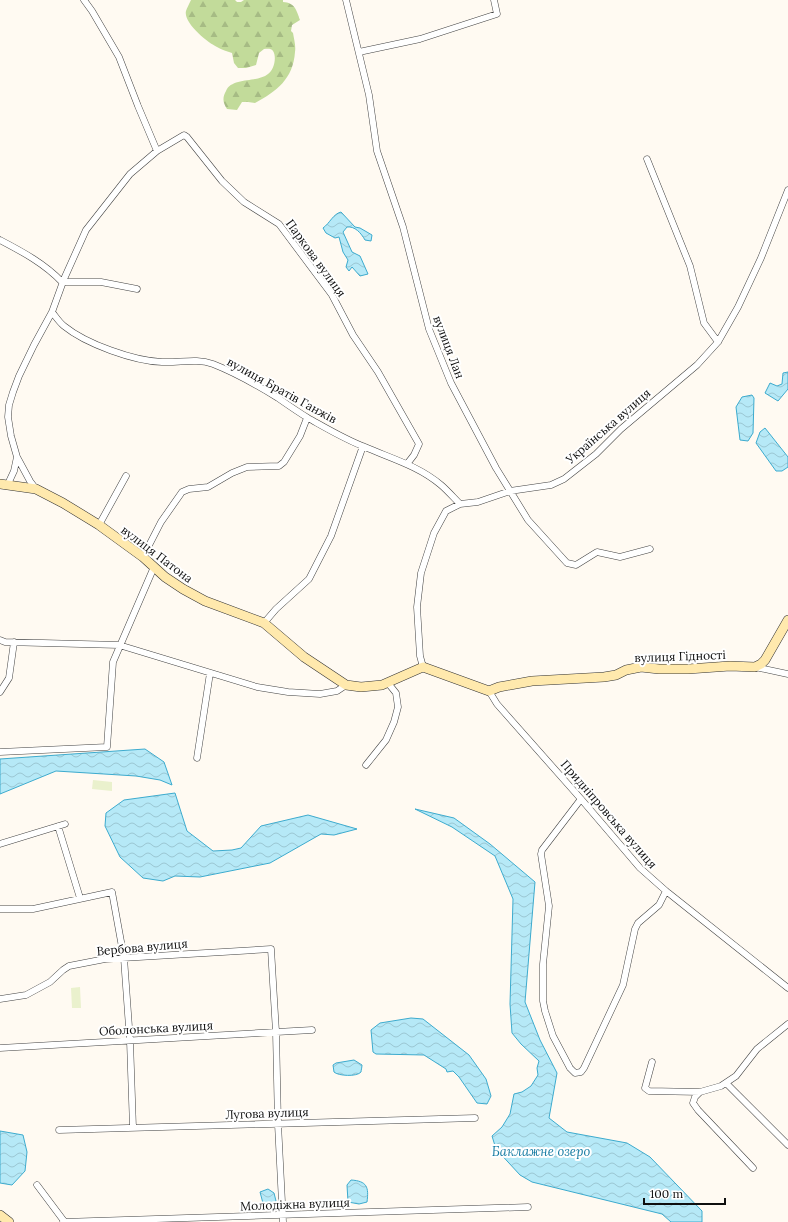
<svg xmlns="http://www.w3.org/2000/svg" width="788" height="1222" viewBox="0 0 788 1222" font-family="Lora,serif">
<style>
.forest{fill:url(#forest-firs)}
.pitch{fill:#eaf1cd}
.water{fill:url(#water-waves);stroke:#3dabce}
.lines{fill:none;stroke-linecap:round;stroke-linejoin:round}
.street-casing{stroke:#424242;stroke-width:7}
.secondary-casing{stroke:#313131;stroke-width:10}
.street{stroke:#fff;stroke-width:6}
.secondary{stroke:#ffe9ad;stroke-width:9}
.labels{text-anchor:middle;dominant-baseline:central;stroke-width:4;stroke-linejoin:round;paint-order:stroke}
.street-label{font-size:12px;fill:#0f0f0f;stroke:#fff}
.water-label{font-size:13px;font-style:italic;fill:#177ca3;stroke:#fff}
</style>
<defs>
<pattern id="forest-firs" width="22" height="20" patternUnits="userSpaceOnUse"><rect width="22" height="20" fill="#c2db9a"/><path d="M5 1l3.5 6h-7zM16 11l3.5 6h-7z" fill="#a6bb84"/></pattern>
<pattern id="water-waves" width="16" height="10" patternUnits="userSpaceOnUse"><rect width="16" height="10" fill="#b6e9f7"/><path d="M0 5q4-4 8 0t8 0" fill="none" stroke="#9bc7d3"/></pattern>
</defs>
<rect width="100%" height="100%" fill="#fffaf2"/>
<path class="forest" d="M191 0H235L237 2H241L244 0H283V2C295 3 296 9 300 20L292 25 291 31 293 33C294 39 296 46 295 52 293 79 277 91 255 103L248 102H242L237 110 227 109C223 103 222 98 226 91 232 77 257 83 268 74 274 70 277 57 273 51 271 48 267 49 264 49L259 53 256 65 246 68H238L234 63 232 53C227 51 222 50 217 47 208 43 183 23 186 11 187 8 189 4 191 0Z"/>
<path class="pitch" d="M93 780 112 782V791L92 789Z
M80 987 81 1008H72L71 988Z"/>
<path class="water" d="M341 212 355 227 360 228 372 235 371 241 365 240C361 233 355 226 347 227L343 232 352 252 360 256 368 274 360 276 352 267 349 271 346 267 348 260 343 252 339 237 335 238 326 233 323 228C330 223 333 214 341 212Z
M788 372V389L778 401 765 393 770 383 777 386 782 384 783 373Z
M752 395 754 398 753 433 748 441 740 440 736 407 742 397Z
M765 428 788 457V467L782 471H776L756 443 760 432Z
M145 749 164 762 172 785 160 780 136 776 56 771 0 794V759Z
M175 793 187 831 213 851 232 850 241 848 261 826 308 815 357 829 334 835 321 834 270 863 200 877 175 876 163 881 143 878 120 857 105 826 106 813 124 800Z
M415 809 454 818 490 844 535 882 525 1002 540 1040 557 1073 549 1118 567 1132 627 1143 650 1157 702 1211V1222H671L662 1214 532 1182 520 1175 496 1149 492 1136 502 1127 510 1114 514 1094 522 1092 531 1086 538 1075 537 1068 539 1061 521 1044 512 1033 510 1004 513 899 495 856 452 827Z
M411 1018 423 1019 469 1055 486 1079 491 1096 487 1104 477 1103 459 1077 453 1071 447 1072 446 1069 424 1055 376 1054 373 1052 371 1030 380 1023Z
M354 1060 362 1065C362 1067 361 1071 361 1072 357 1077 338 1076 334 1072L333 1065 336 1063Z
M0 1131 23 1135 27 1152 25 1171 12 1185 0 1183Z
M351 1180C367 1181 369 1187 367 1202L359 1204 348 1202 347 1185Z
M268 1189 274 1193 276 1201 272 1206 264 1207 260 1192Z"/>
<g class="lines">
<g class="street-casing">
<path id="street" d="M84 0 92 11 119 57 138 106 157 151 184 135 187 137 222 181 244 202 279 224 332 295 353 335 378 372 419 444 414 455 407 464
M346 0 369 95 377 151 403 227 429 329 451 383 496 468 528 520 567 563 576 565 597 552 620 557 650 549
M359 52 420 39 497 14 494 0
M647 159 690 266 704 323 718 342
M0 240C23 252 45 264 62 282
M62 282H101L137 289
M52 312C56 317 59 322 64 326 86 344 134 361 162 362 180 363 196 358 213 364 236 373 257 385 278 398 288 405 298 412 308 418 326 428 346 440 365 447 390 458 419 466 441 485 447 490 454 498 460 504
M7 486 14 471 17 457
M36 489 30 481 17 457 11 436 8 417 9 405 13 392 19 376 34 345 52 312 64 279 86 230 130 174 157 151
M99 525 126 476
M143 557 161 522 182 492 189 489 208 487 232 473 247 467 279 466 284 462 300 436 307 418
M264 623 276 609 309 579 331 536 363 446
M0 640 5 642 119 645 257 687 288 692 320 694 337 691 346 685
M423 667 420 656 417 607 421 573 434 533 446 511 460 504 478 502 510 491 551 485 564 479 596 454 621 429 697 365 718 342 738 307 761 258 788 190
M755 667 788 674
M489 691 497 704 581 799 640 868 666 891 788 988
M0 692 9 678 14 642
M0 752 107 747 113 662 154 567
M197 758 210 673
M366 765 386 740 394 722 398 707 396 693 388 683
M581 799 542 850 541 854 549 906 543 964V1001L545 1011 553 1036 570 1068 575 1073 581 1072 584 1068 623 985 635 929 638 923 659 905 666 891
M58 826 80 898
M0 844 65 824
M0 909H33L112 892 124 958 130 1041 133 1128
M0 999 26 995 50 982 63 970 69 966 105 959 271 949 276 1032 278 1124 283 1222
M0 1048 312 1030
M652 1062 645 1088 649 1091 700 1092
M726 1083 788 1145
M59 1130 475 1118
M753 1168 698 1110 693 1103 695 1097 700 1092 721 1086 736 1076 757 1049 788 1024
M37 1185 64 1221
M63 1222 528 1207"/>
</g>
<g class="secondary-casing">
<path id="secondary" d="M0 484 36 489 63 503 99 525 143 557 165 577 183 589 205 601 264 623 304 657 346 685 361 687 382 685 423 667 489 691 499 687 532 681 604 677 616 675 626 670 641 667 659 669H688L730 666 755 667 761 664 765 660 788 620
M0 1215 9 1222"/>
</g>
<use href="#street" class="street"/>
<use href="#secondary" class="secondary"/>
</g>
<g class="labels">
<g class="street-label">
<text transform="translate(316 258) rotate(54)">Паркова вулиця</text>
<text transform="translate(449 347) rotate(69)">вулиця Лан</text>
<text transform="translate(282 390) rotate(29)">вулиця Братів Ганжів</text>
<text transform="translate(608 426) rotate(-41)">Українська вулиця</text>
<text transform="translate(157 554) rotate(37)">вулиця Патона</text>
<text transform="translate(680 656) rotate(-2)">вулиця Гідності</text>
<text transform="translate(609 814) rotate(49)">Придніпровська вулиця</text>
<text transform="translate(142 947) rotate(-5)">Вербова вулиця</text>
<text transform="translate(156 1028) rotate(-3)">Оболонська вулиця</text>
<text transform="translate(267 1113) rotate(-2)">Лугова вулиця</text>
<text transform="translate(295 1204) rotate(-2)">Молодіжна вулиця</text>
</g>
<g class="water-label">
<text x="541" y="1151">Баклажне озеро</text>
</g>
</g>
<path d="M644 1198v6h81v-6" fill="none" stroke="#0f0f0f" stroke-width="2"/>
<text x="650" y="1198" font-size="12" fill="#0f0f0f" stroke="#ffffff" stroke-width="3" paint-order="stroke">100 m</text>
</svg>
